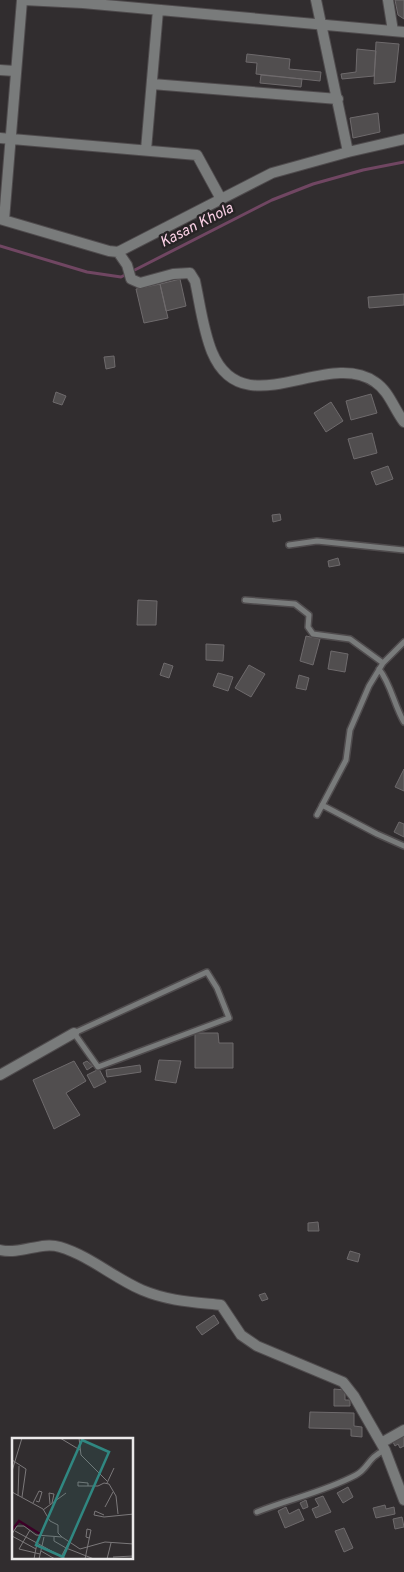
<svg xmlns="http://www.w3.org/2000/svg" width="404" height="1572" viewBox="0 0 404 1572" font-family="Overpass,sans-serif">
<style>
.lines{fill:none;stroke-linecap:round;stroke-linejoin:round}
.stream{stroke:#704662;stroke-width:3}
.building{fill:#514e4f;stroke:#6e6a6c}
.lane-casing{stroke:#4f4b4d;stroke-width:8}
.street-casing{stroke:#4f4b4d;stroke-width:12}
.lane{stroke:#797b7b;stroke-width:5}
.street{stroke:#797b7b;stroke-width:10}
.labels{text-anchor:middle;dominant-baseline:central;stroke-width:5;stroke-linejoin:round;paint-order:stroke}
.water-label{font-size:15px;font-style:italic;fill:#fad0e5;stroke:#272325}
.inset-river{fill:none;stroke:#3c0027;stroke-width:2.5}
.inset-road{fill:none;stroke:#7b787a;stroke-width:1}
.view{fill:#308781;fill-opacity:0.15;stroke:#308781;stroke-width:2.5}
.inset-edge{fill:none;stroke:#ebe9ea;stroke-width:2.5}
</style>
<rect width="100%" height="100%" fill="#312d2f"/>
<g class="lines">
<path class="stream" d="M0 246 87 272 121 277 272 200 313 184 363 170 404 162"/>
</g>
<path class="building" d="M395 0H404V19L398 15Z
M376 42 399 44 395 82 374 84Z
M357 49 376 51 374 76 342 79 341 74 356 72Z
M247 54 290 59 289 69 321 72 320 81 256 74 257 63 246 62Z
M261 75 302 79 301 87 260 83Z
M378 113 380 132 353 138 350 118Z
M180 279 186 306 166 311 160 284Z
M160 284 168 318 144 323 136 289Z
M404 294V305L369 308 368 297Z
M114 356 115 367 106 369 104 357Z
M56 392 66 396 62 405 53 402Z
M371 394 377 413 351 420 346 401Z
M331 402 343 421 326 432 314 413Z
M372 433 377 453 354 459 348 439Z
M388 466 393 479 376 485 371 472Z
M280 514 281 520 273 522 272 515Z
M338 558 340 565 329 567 328 561Z
M138 600 157 601 156 625H137Z
M306 636 320 639 313 665 300 661Z
M206 644 224 645 223 661 206 660Z
M331 651 348 654 345 672 328 669Z
M164 663 173 666 169 678 160 675Z
M249 665 265 674 251 697 235 688Z
M218 673 233 677 228 691 213 686Z
M299 675 309 678 306 690 296 688Z
M404 769V791L395 787Z
M399 822 404 824V837L394 832Z
M195 1033H218L219 1043H233V1068H195Z
M159 1060 181 1061 176 1083 155 1080Z
M74 1061 86 1081 66 1093 80 1115 54 1129 33 1080Z
M87 1061 93 1066 87 1070 83 1063Z
M140 1065 141 1072 107 1077 106 1070Z
M99 1069 106 1082 94 1088 87 1075Z
M318 1222 319 1231H308V1223Z
M350 1251 360 1254 358 1262 347 1259Z
M265 1293 268 1299 262 1301 259 1295Z
M214 1315 219 1323 202 1335 196 1327Z
M334 1389 345 1390V1400H350V1406H334Z
M310 1412 354 1413V1426L362 1427V1437L351 1436V1429L309 1428Z
M404 1436V1446L400 1448 398 1444 395 1446 393 1442Z
M348 1487 353 1497 343 1503 337 1493Z
M323 1496 331 1512 316 1518 312 1509 319 1506 315 1499Z
M306 1500 308 1507 303 1509 300 1503Z
M385 1505 386 1509 394 1507 395 1514 376 1518 373 1508Z
M286 1507 289 1514 299 1509 304 1520 285 1528 278 1511Z
M402 1517 404 1527 395 1529 393 1519Z
M344 1528 353 1548 344 1552 335 1531Z"/>
<g class="lines">
<g class="lane-casing">
<path id="lane" d="M289 545 317 541 404 550
M245 600 295 604 309 615 308 627 313 634 350 639 383 663
M379 669C391 684 394 705 404 722
M322 805 377 834 404 846
M317 815 346 760 350 730 369 686 383 663 404 642
M207 972 217 988 229 1018 98 1067 74 1033Z
M257 1512C289 1499 324 1492 356 1475 369 1468 367 1458 385 1450"/>
</g>
<g class="street-casing">
<path id="street" d="M24 0 83 3 404 32
M316 0 348 152
M388 0 393 31
M0 70 15 71
M152 84 338 99
M0 138 197 155 221 199
M146 150 158 10
M0 219 109 251 118 252 272 173 348 152 404 139
M4 220 22 0
M118 252 127 265 131 279 140 283 173 274 190 273 195 281C200 304 203 330 212 352 243 427 327 348 375 382 389 391 394 409 404 422
M0 1075 74 1033
M0 1250C21 1255 41 1241 60 1247 90 1256 114 1278 142 1290 168 1301 193 1302 221 1305L241 1335 257 1346 343 1382 354 1396 385 1450 404 1500
M381 1443 404 1430"/>
</g>
<use href="#lane" class="lane"/>
<use href="#street" class="street"/>
</g>
<g class="labels">
<g class="water-label">
<text transform="translate(197 226) rotate(-27)">Kasan Khola</text>
</g>
</g>
<g transform="translate(12 1438)">
<rect width="121" height="121" fill="#312d2f"/>
<path class="inset-river" d="M0 92 7 83 28 96"/>
<path class="inset-road" d="M48 0 68 12M67 0 69 17 95 43M0 22 14 31 10 59M0 33 10 0M95 45 102 30M76 48V45L66 44V48H86L92 45 97 46 104 58 106 76M0 54 31 71 38 83 46 87V95L50 99M6 58 7 28M21 65 27 53 30 54 27 64 24 63M38 66 37 55 42 56 40 65M93 69 101 54M31 72 54 55M92 77 83 73 82 77 92 79 122 76M18 92 7 111 28 116M3 93 54 121M0 96 5 88H12L24 97 50 99 68 111 93 104 122 106M0 98 24 111M42 99V103L54 110 82 121M77 100 74 99 75 91 79 92M29 113 43 121M49 119 57 104M101 119 122 118M22 121 25 105M27 121 32 99M73 121 79 92M95 121 99 105"/>
<path class="view" d="M70 2 97 14 51 119 24 107Z"/>
<rect width="121" height="121" class="inset-edge"/>
</g>
</svg>
